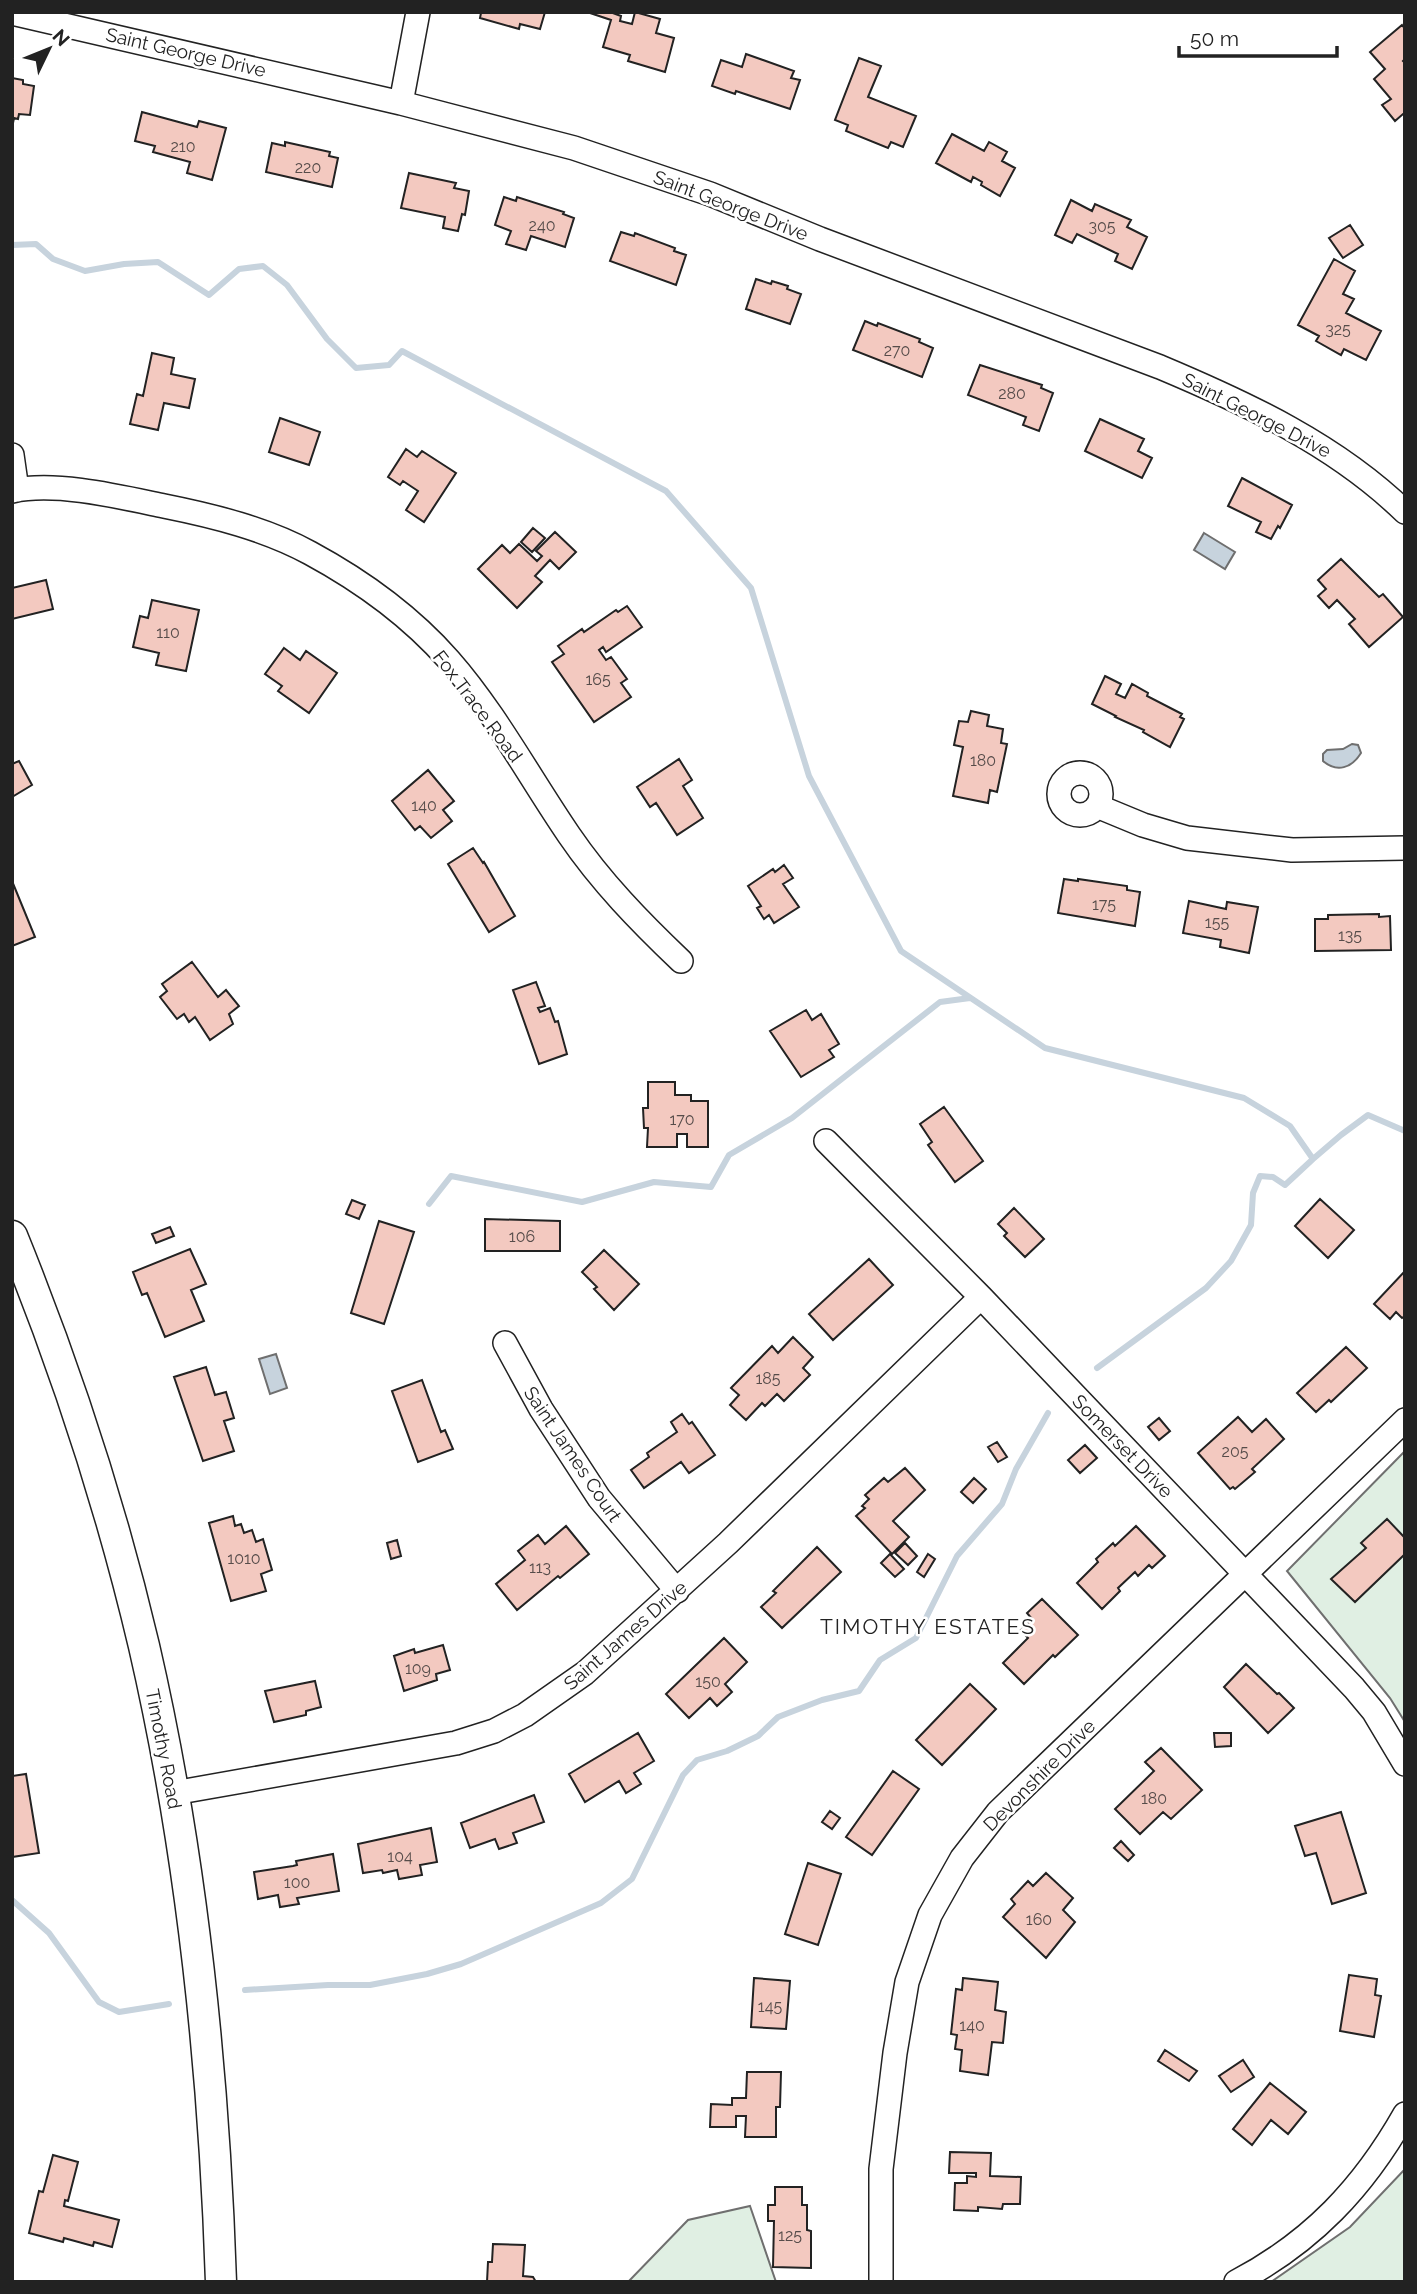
<svg xmlns="http://www.w3.org/2000/svg" width="1417" height="2294" viewBox="0 0 1417 2294" font-family="Raleway,sans-serif">
<style>
.green{fill:#e0efe3;stroke:#6f6f6f;stroke-width:2}
.water{fill:#c7d3dd;stroke:#6f6f6f;stroke-width:2}
.lines{fill:none;stroke-linecap:round;stroke-linejoin:round}
.stream{stroke:#c7d3dd;stroke-width:6}
.building{fill:#f3c9c0;stroke:#222;stroke-width:2}
.minor-casing{stroke:#222;stroke-width:26}
.major-casing{stroke:#222;stroke-width:33}
.minor{stroke:#fff;stroke-width:23}
.major{stroke:#fff;stroke-width:30}
.labels{text-anchor:middle;dominant-baseline:central;stroke-width:5;stroke-linejoin:round;paint-order:stroke}
.number-label{font-size:16px;fill:#564c4a}
.street-label{font-size:19px;fill:#222;stroke:#fff}
.neighbourhood-label{font-size:21px;letter-spacing:2px;fill:#222;stroke:#fff}
</style>
<rect width="100%" height="100%" fill="#fff"/>
<path class="green" d="M1405 1451V1722L1390 1698 1287 1571Z
M1405 2169V2282H1271L1350 2227Z
M750 2206 776 2282H628L688 2220Z"/>
<path class="water" d="M1204 533 1235 552 1225 569 1194 550Z
M1352 744 1358 745 1361 753C1352 768 1337 773 1323 761V754L1327 750 1343 749Z
M276 1354 287 1388 270 1394 259 1359Z"/>
<g class="lines">
<path class="stream" d="M12 245 36 244 53 259 85 271 124 264 158 262 209 295 239 269 263 266 287 285 327 339 356 368 389 365 402 351 666 491 751 588 809 776 901 951 1045 1048 1244 1098 1290 1126 1313 1159 1341 1135 1368 1115 1405 1131
M429 1204 451 1176 582 1202 654 1182 711 1187 729 1155 792 1118 940 1002 970 998
M1097 1368 1206 1288 1231 1261 1251 1225 1253 1193 1260 1176 1273 1177 1285 1185 1313 1159
M12 1900 49 1933 99 2002 119 2012 169 2004
M245 1990 328 1985H370L427 1974 461 1964 601 1903 632 1879 683 1775 697 1760 727 1751 758 1736 778 1717 822 1700 859 1691 880 1660 916 1638 957 1556 1002 1504 1016 1469 1048 1413"/>
</g>
<path class="building" d="M479 12H545L540 29 520 24 519 29 480 18 481 13Z
M587 12H610L621 16 620 21 632 24 635 12 660 19 656 33 674 38 665 72 628 61 630 55 603 47 611 20Z
M1402 25 1405 29V59L1403 61 1405 63V116L1403 114 1395 121 1382 105 1391 99 1374 79 1385 69 1370 52Z
M746 54 794 71 791 78 800 80 790 109 736 91 735 94 712 86 721 60 742 67Z
M859 58 881 66 868 97 916 116 903 147 891 142 888 148 846 131 848 125 835 120Z
M12 78 23 80V84L34 86 30 115 19 114 18 119 14 118 13 123Z
M142 112 197 127 199 121 226 128 212 180 187 173 190 162 153 152 155 146 135 141Z
M952 134 984 151 989 142 1007 152 1002 161 1015 168 1000 196 981 185 982 182 973 177 971 182 936 163Z
M285 142 330 152 329 156 338 158 332 187 266 172 272 143 285 146Z
M409 173 456 183 454 188 469 191 465 215 462 214 458 231 443 228 445 217 401 208Z
M504 197 516 201 517 197 564 212 563 214 574 218 565 247 531 236 526 250 506 244 511 231 495 225Z
M1071 200 1092 211 1095 204 1131 220 1127 227 1147 237 1132 269 1115 261 1118 254 1077 234 1072 243 1055 235Z
M1350 225 1363 245 1343 258 1329 238Z
M621 232 634 236 635 233 675 248 674 251 686 255 676 285 610 261Z
M1334 259 1355 271 1343 294 1354 299 1346 313 1381 331 1366 360 1344 349 1341 355 1316 341 1319 336 1298 325Z
M756 279 771 284 772 281 775 282 788 286 787 289 801 294 790 324 746 309Z
M865 321 877 326 878 323 920 339 919 342 933 348 922 377 853 350Z
M152 353 174 358 171 374 195 379 189 408 164 403 158 430 130 424 137 394 143 396Z
M980 365 1042 385 1041 388 1053 393 1039 431 1023 425 1026 417 968 395Z
M280 418 320 432 309 465 269 452Z
M1100 419 1144 439 1138 451 1152 458 1142 478 1085 451Z
M406 449 417 457 422 451 456 473 424 522 406 510 418 491 403 481 400 485 388 477Z
M1242 478 1292 505 1280 528 1278 526 1271 539 1256 532 1261 522 1228 506Z
M533 528 545 538 532 552 521 542Z
M555 532 576 552 559 569 550 560 535 576 542 582 517 608 478 569 502 545 510 553 519 544 537 561 542 556 536 551Z
M1341 559 1379 597 1383 594 1403 617 1369 647 1349 624 1355 619 1337 600 1329 608 1318 596 1326 589 1318 580Z
M46 580 53 609 12 619V588Z
M152 600 199 610 186 671 156 665 159 653 133 647 140 616 148 618Z
M627 606 642 627 606 652 603 647 599 650 606 660 611 657 627 679 621 683 631 697 594 722 552 662 564 654 558 646 582 629 584 632 616 610 618 612Z
M284 648 300 660 306 651 337 673 309 713 278 691 282 686 265 674Z
M1105 676 1121 684 1116 694 1125 698 1132 684 1148 693 1147 696 1182 714 1180 717 1184 719 1170 747 1143 732 1144 730 1115 717 1116 716 1092 704Z
M971 711 989 715 987 726 1003 729 1001 743 1007 744 997 792 990 790 988 803 953 796 963 747 954 745 959 721 968 722Z
M679 759 692 780 683 786 703 818 677 835 656 803 650 807 637 787Z
M19 761 32 785 12 797V764Z
M428 770 454 801 443 810 452 821 431 838 420 826 415 830 392 801Z
M473 848 483 863 484 862 515 916 489 932 448 864Z
M784 865 793 878 783 884 799 907 774 923 769 915 764 919 757 908 761 906 748 886 773 869 775 872Z
M1064 879 1078 881V879L1127 886V890L1140 892 1135 926 1058 913Z
M12 881 35 937 12 946Z
M1189 901 1226 909 1227 902 1258 907 1249 953 1220 947 1221 940 1183 933Z
M1379 914V917L1390 916 1391 950 1315 951V919H1328V915Z
M192 962 218 997 226 990 239 1006 229 1014 233 1024 210 1040 195 1017 189 1022 184 1014 177 1019 160 997 167 991 162 984Z
M536 982 545 1006 538 1008 540 1012 550 1008 555 1022 558 1021 567 1054 539 1064 513 990Z
M806 1010 812 1020 821 1014 839 1044 829 1050 834 1057 801 1077 770 1031Z
M648 1082H675V1095H691V1101H708V1147H687V1134H677V1147H647L648 1128H644L643 1108H648Z
M944 1107 983 1161 955 1182 928 1145 932 1142 920 1124Z
M1320 1199 1354 1230 1328 1258 1295 1226Z
M352 1200 365 1205 359 1219 346 1214Z
M1014 1208 1044 1239 1025 1257 1004 1236 1007 1233 998 1224Z
M485 1219 560 1221V1251H485Z
M379 1221 414 1232 384 1324 351 1313Z
M170 1227 174 1236 156 1243 152 1234Z
M190 1249 206 1284 191 1290 204 1321 165 1337 147 1293 142 1295 133 1272Z
M604 1250 639 1284 614 1310 594 1289 597 1287 582 1272Z
M869 1259 893 1285 833 1340 809 1314Z
M1405 1271V1316L1402 1318 1396 1312 1390 1319 1374 1304Z
M793 1337 813 1357 803 1368 810 1375 784 1401 777 1394 765 1406 762 1403 746 1420 730 1405 739 1395 731 1388 772 1346 778 1353Z
M1346 1347 1367 1368 1331 1402 1329 1400 1316 1412 1297 1393Z
M206 1367 215 1395 226 1392 234 1418 224 1421 234 1451 203 1461 174 1377Z
M422 1380 441 1432 445 1430 453 1449 418 1462 392 1391Z
M682 1414 689 1424 692 1422 715 1455 689 1473 681 1462 644 1488 631 1470 649 1457 647 1453 677 1432 671 1422Z
M1238 1417 1252 1432 1266 1419 1284 1439 1252 1469 1255 1472 1235 1489 1233 1487 1230 1489 1198 1453Z
M1159 1418 1170 1431 1159 1440 1148 1427Z
M997 1442 1007 1457 998 1462 988 1447Z
M1085 1445 1097 1458 1080 1473 1068 1460Z
M905 1468 925 1490 893 1521 909 1537 892 1554 856 1516 865 1508 862 1506 869 1499 865 1495 884 1478 888 1482Z
M974 1478 986 1489 973 1503 961 1492Z
M233 1516 235 1526 241 1524 244 1533 252 1530 256 1542 263 1539 272 1570 261 1574 266 1591 231 1601 209 1523Z
M1387 1519 1405 1538V1554L1355 1602 1331 1579 1366 1548 1361 1543Z
M566 1526 589 1554 560 1578 558 1576 517 1610 496 1584 525 1560 518 1551 538 1535 545 1544Z
M1136 1526 1165 1556 1152 1568 1149 1565 1138 1576 1135 1572 1118 1588 1120 1591 1102 1609 1077 1583 1098 1562 1096 1559 1113 1543 1115 1546Z
M397 1540 401 1556 391 1559 387 1543Z
M905 1543 917 1556 908 1565 895 1553Z
M817 1547 841 1572 782 1628 761 1607 776 1593 773 1591Z
M890 1554 904 1569 895 1577 881 1563Z
M928 1554 935 1559 924 1577 917 1572Z
M1042 1599 1078 1635 1055 1657 1053 1655 1024 1684 1003 1663 1028 1638 1021 1630 1032 1619 1027 1613Z
M724 1638 747 1662 725 1684 732 1692 717 1706 710 1698 689 1718 666 1694Z
M443 1645 450 1670 436 1674 437 1680 404 1691 394 1656 414 1649 415 1653Z
M1246 1664 1277 1694 1279 1693 1294 1708 1268 1733 1224 1687Z
M315 1681 321 1707 306 1711V1715L274 1722 265 1691Z
M970 1684 996 1709 942 1765 916 1740Z
M638 1733 654 1761 634 1773 641 1784 626 1793 619 1781 585 1802 569 1774Z
M1214 1733H1231V1746L1215 1747Z
M1161 1748 1202 1790 1171 1819 1163 1812 1140 1834 1115 1809 1154 1771 1145 1762Z
M893 1771 919 1789 872 1855 846 1837Z
M26 1774 39 1853 12 1857V1776Z
M534 1795 544 1822 513 1833 517 1843 499 1849 495 1839 470 1848 461 1823Z
M830 1811 840 1818 832 1829 822 1822Z
M1341 1812 1366 1893 1332 1904 1316 1853 1305 1856 1295 1826Z
M431 1828 437 1862 420 1865 422 1875 399 1879 397 1870 383 1873 382 1870 363 1873 358 1844Z
M1121 1841 1134 1855 1128 1861 1114 1848Z
M333 1854 339 1891 297 1898 299 1904 280 1907 278 1895 258 1899 254 1872 293 1866 297 1865 296 1861Z
M808 1863 841 1874 818 1945 785 1934Z
M1046 1873 1073 1898 1063 1910 1075 1922 1046 1958 1003 1917 1015 1904 1011 1899 1028 1881 1033 1886Z
M1349 1975 1377 1979 1375 1995 1381 1996 1374 2037 1340 2031Z
M754 1978 790 1981 786 2029 751 2027Z
M963 1978 998 1982 995 2010 1006 2012 1003 2043 992 2042 988 2075 960 2071 962 2050 955 2049 957 2035 951 2034 956 1989 962 1990Z
M1165 2050 1197 2071 1189 2081 1158 2061Z
M1243 2060 1254 2077 1231 2092 1219 2076Z
M747 2072H781L780 2107H776V2137H745L746 2116H736V2127H710L711 2104 732 2105V2098H746Z
M1270 2083 1306 2112 1288 2134 1271 2120 1252 2145 1233 2129Z
M950 2152 991 2153 990 2176 1021 2177 1020 2204H1003L1002 2209 978 2207V2211L954 2210 955 2183H967V2176L976 2177V2173H949Z
M53 2155 78 2162 68 2201 65 2200 64 2206 119 2220 112 2247 94 2242 93 2246 64 2238 63 2242 29 2233 39 2191 43 2192Z
M775 2187H802V2205H807V2230L811 2231V2268L773 2267 774 2221H768V2205H775Z
M493 2244 525 2245 523 2276 533 2277 536 2282H487L488 2262H492Z"/>
<g class="lines">
<g class="minor-casing">
<path id="minor" d="M12 13 401 103 574 148 710 194 820 239 1160 367C1248 404 1336 445 1405 512
M401 103 418 12
M12 455 17 490
M12 491C55 481 121 497 164 506 214 516 266 529 310 553 360 580 411 617 449 660 494 711 530 778 569 835 601 882 640 922 681 961
M1059 794a21 21 0 1 1 42 0a21 21 0 1 1-42 0Z
M1097 806 1143 825 1187 838 1292 850 1405 848
M826 1141 981 1297 1354 1688 1374 1712 1405 1764
M505 1343 541 1409 599 1498 677 1591
M174 1793 456 1743 494 1731 525 1715 585 1673 728 1543 981 1297
M881 2282V2169L895 2053 907 1982 930 1915 962 1858 998 1812 1405 1420
M1236 2282C1312 2242 1363 2188 1405 2114"/>
</g>
<g class="major-casing">
<path id="major" d="M12 1236C66 1369 111 1506 144 1646 192 1854 214 2068 221 2282"/>
</g>
<use href="#minor" class="minor"/>
<use href="#major" class="major"/>
</g>
<g class="labels">
<g class="number-label">
<text x="183" y="146">210</text>
<text x="308" y="167">220</text>
<text x="542" y="225">240</text>
<text x="1102" y="226">305</text>
<text x="1338" y="329">325</text>
<text x="897" y="350">270</text>
<text x="1012" y="393">280</text>
<text x="168" y="632">110</text>
<text x="598" y="679">165</text>
<text x="983" y="760">180</text>
<text x="424" y="805">140</text>
<text x="1104" y="904">175</text>
<text x="1217" y="922">155</text>
<text x="1350" y="935">135</text>
<text x="682" y="1119">170</text>
<text x="522" y="1236">106</text>
<text x="768" y="1378">185</text>
<text x="1235" y="1451">205</text>
<text x="244" y="1558">1010</text>
<text x="540" y="1567">113</text>
<text x="418" y="1668">109</text>
<text x="708" y="1681">150</text>
<text x="1154" y="1798">180</text>
<text x="400" y="1856">104</text>
<text x="297" y="1882">100</text>
<text x="1039" y="1919">160</text>
<text x="770" y="2006">145</text>
<text x="972" y="2025">140</text>
<text x="790" y="2235">125</text>
</g>
<g class="street-label">
<text transform="translate(186 52) rotate(13)">Saint George Drive</text>
<text transform="translate(731 205) rotate(21)">Saint George Drive</text>
<text transform="translate(1257 415) rotate(27)">Saint George Drive</text>
<text transform="translate(478 706) rotate(53)">Fox Trace Road</text>
<text transform="translate(1123 1446) rotate(46)">Somerset Drive</text>
<text transform="translate(573 1454) rotate(56)">Saint James Court</text>
<text transform="translate(625 1635) rotate(-41)">Saint James Drive</text>
<text transform="translate(164 1749) rotate(79)">Timothy Road</text>
<text transform="translate(1039 1775) rotate(-45)">Devonshire Drive</text>
</g>
<g class="neighbourhood-label">
<text x="928" y="1626">TIMOTHY ESTATES</text>
</g>
</g>
<rect width="1417" height="2294" fill="none" stroke="#222222" stroke-width="28"/>
<g transform="translate(49 49) rotate(47)" stroke="#ffffff" stroke-width="5" paint-order="stroke">
<path d="M0-5L12 26L0 18L-12 26Z" fill="#222222"/>
<text y="-10" font-size="19" font-weight="bold" text-anchor="middle" fill="#222222">N</text>
</g>
<path d="M1179 46v10h158v-10" fill="none" stroke="#222222" stroke-width="3.5"/>
<text x="1190" y="46" font-size="21" fill="#222222" stroke="#ffffff" stroke-width="5" paint-order="stroke">50 m</text>
</svg>
